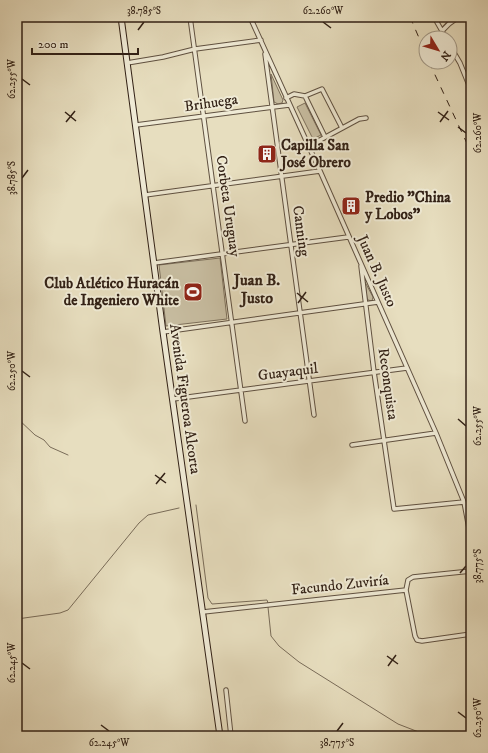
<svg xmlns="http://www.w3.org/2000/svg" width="488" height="753" viewBox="0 0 488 753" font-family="'IM FELL DW Pica',serif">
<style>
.green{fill:#c8bea2;stroke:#7d705c}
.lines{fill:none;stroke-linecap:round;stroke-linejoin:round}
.stream{stroke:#796c59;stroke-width:1}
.street-casing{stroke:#5f5040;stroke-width:5.5}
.secondary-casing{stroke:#322116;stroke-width:7}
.street{stroke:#efead5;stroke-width:3.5}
.secondary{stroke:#efead5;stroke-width:5}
.rail{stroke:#322116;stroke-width:1;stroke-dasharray:7 7;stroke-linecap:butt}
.ticks{fill:none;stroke:#322116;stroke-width:1.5}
.labels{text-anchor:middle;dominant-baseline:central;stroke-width:4;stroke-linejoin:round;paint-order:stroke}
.street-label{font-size:15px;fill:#322116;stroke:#efead5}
.poi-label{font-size:15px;font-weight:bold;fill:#322116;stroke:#efead5;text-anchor:start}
.neighbourhood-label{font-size:16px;font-weight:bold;fill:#322116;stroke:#efead5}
.neatline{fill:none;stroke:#322116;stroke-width:1.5}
.ticks-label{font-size:10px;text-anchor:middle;fill:#322116}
</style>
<rect width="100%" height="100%" fill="#e7debf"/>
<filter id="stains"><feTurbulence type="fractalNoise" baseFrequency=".005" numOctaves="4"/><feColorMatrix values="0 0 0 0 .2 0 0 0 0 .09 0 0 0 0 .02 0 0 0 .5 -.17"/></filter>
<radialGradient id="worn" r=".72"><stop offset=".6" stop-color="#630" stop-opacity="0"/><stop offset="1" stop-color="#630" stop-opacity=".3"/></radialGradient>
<path class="green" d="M271 74 283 100 282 103 278 104 274 102Z
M305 103 321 135 313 139 297 107Z
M220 258 227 319 166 326 159 265Z
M365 282 373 297 372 301 368 300 367 298Z"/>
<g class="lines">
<path class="stream" d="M17 418 35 435 44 440 50 447 68 455
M196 505 208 598 212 604 267 600 268 603
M268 607 271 636 279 646 299 662 398 724 429 736
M17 619 60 613 68 610 139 523 148 515 179 508"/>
<g class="street-casing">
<path id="street" d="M190 17 245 421
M250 17 320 171 436 433 464 502 471 539
M434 17 446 38
M437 38C443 29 450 20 461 17
M450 46 460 63 471 90
M265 54 314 415
M127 63 163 57 195 49 261 40
M305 96 325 137
M286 98 294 94 305 96 322 89 342 128
M136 125 289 105
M309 146 359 119 366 118
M145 195 320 171
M154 263 348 237
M361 266 374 372 394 509 464 502
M163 332 378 302
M173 399 407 368
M352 445 436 433
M406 590 415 636 417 640 422 641 471 634
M203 612 406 590 408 580 413 577 471 571
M226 690 231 736"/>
</g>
<g class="secondary-casing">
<path id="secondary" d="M121 17 163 332 220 736"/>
</g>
<use href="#street" class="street"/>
<use href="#secondary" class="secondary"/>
<path class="rail" d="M410 17 426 54
M429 62 471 152"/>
</g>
<path class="ticks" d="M323 22 331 28M138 30 144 22M22 79 30 85M65 112 76 121M438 112 449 120M66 122 75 111M440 122 448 111M458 127 466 133M22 178 28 170M297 293 308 302M298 303 306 292M22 371 30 377M458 419 466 426M155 475 166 483M156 484 165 473M460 573 466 566M387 656 398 664M22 663 30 669M388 666 396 655M458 712 466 718M101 725 109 731M337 731 343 723"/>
<defs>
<g id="building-square" transform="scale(1)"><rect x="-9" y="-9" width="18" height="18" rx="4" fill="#8f2418" stroke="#efead5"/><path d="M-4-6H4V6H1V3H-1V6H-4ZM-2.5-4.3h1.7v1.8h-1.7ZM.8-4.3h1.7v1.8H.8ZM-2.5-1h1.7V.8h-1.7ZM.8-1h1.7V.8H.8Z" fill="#fff"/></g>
<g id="stadium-square" transform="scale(1)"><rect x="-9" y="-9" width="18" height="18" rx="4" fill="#8f2418" stroke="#efead5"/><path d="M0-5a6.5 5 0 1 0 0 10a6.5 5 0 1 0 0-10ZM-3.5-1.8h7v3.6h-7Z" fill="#fff"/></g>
</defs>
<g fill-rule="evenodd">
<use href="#building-square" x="267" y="154"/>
<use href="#building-square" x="351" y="206"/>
<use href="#stadium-square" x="193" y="292"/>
</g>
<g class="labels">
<g class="street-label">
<text transform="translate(211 103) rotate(-8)">Brihuega</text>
<text transform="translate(228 206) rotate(82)">Corbeta Uruguay</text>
<text transform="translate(301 231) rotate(82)">Canning</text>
<text transform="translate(377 271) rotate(66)">Juan B. Justo</text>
<text transform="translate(288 372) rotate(-7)">Guayaquil</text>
<text transform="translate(388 384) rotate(82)">Reconquista</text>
<text transform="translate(185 399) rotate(82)">Avenida Figueroa Alcorta</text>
<text transform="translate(340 585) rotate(-6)">Facundo Zuviría</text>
</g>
<g class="poi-label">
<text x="281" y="145">Capilla San<tspan x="281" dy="17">José Obrero</tspan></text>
<text x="365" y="197">Predio "China<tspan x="365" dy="17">y Lobos"</tspan></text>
<text x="179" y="283" text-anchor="end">Club Atlético Huracán<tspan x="179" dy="17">de Ingeniero White</tspan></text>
</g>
<g class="neighbourhood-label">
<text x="257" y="280">Juan B.<tspan x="257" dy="18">Justo</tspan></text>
</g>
</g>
<rect width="488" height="753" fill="none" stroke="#e7debf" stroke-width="44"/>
<g transform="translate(438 50) rotate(128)"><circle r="19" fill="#efead5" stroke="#a39a89"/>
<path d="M0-3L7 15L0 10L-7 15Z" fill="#8f2418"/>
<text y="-6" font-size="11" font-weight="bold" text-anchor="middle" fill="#322116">N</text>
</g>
<path d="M32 48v6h106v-6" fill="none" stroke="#322116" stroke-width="2"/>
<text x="38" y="48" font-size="12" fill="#322116" stroke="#efead5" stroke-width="3" paint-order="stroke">200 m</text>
<rect x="22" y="22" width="444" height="709" class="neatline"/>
<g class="ticks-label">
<text x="144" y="14">38.785°S</text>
<text x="323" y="14">62.260°W</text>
<text transform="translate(11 79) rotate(-90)" y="4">62.255°W</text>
<text transform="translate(477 133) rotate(-90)" y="4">62.260°W</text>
<text transform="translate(11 178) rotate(-90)" y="4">38.785°S</text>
<text transform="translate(11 371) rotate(-90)" y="4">62.250°W</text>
<text transform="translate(477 426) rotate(-90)" y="4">62.255°W</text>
<text transform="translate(477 566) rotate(-90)" y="4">38.775°S</text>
<text transform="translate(11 663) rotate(-90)" y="4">62.245°W</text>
<text transform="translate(477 718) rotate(-90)" y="4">62.250°W</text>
<text x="109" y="746">62.245°W</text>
<text x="337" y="746">38.775°S</text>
</g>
<rect width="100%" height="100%" filter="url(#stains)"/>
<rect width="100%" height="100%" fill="url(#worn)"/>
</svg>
